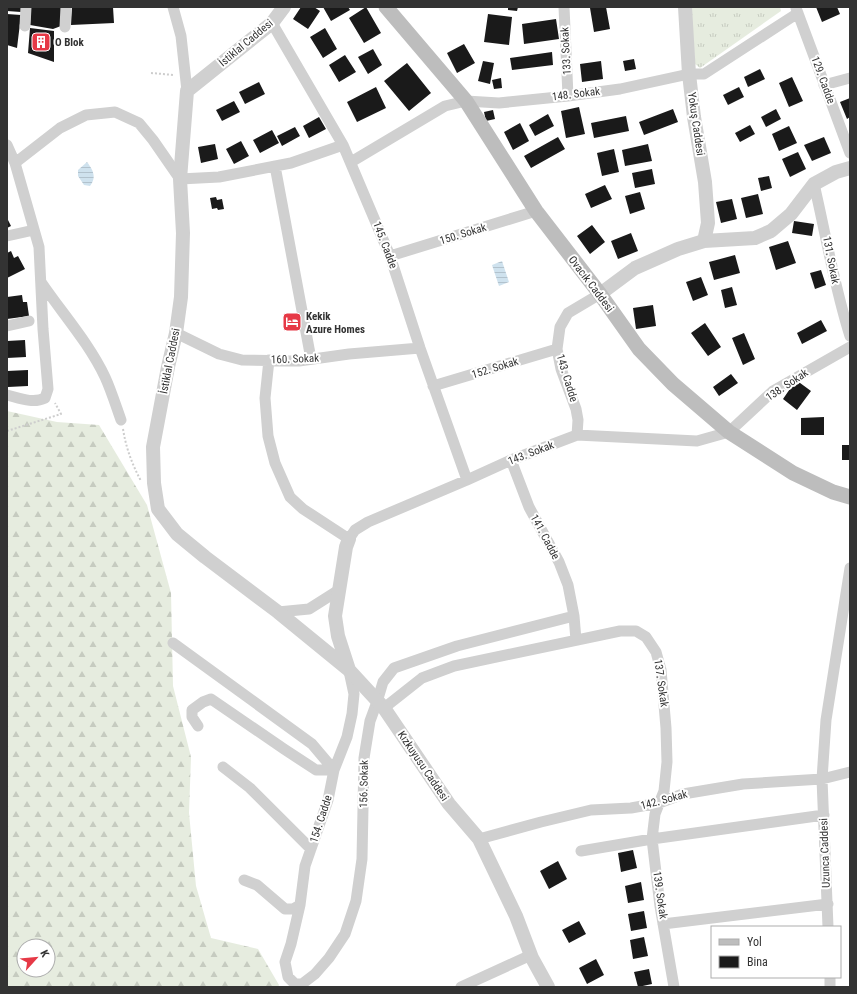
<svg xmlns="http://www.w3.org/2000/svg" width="857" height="994" viewBox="0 0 857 994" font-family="'Roboto Condensed',sans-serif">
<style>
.grass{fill:url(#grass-tufts)}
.forest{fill:url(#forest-firs);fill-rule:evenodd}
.water{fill:url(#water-rules)}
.building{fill:#1a1a1a}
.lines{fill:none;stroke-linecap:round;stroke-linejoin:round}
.path{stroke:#cdcdcd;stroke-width:2;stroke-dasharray:2 2;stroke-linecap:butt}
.minor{stroke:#d0d0d0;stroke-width:11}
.tertiary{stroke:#d0d0d0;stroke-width:14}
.secondary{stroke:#bdbdbd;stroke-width:15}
.labels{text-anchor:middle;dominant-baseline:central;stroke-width:4;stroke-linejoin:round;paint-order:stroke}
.poi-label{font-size:11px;font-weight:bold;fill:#333;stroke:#fff;text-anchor:start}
.street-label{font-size:11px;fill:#333;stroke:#fff}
</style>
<defs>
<pattern id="grass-tufts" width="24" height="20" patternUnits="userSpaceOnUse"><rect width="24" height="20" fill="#e6ecdf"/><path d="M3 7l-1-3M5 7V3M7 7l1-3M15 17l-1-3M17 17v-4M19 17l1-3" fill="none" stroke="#c6cbc0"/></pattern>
<pattern id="forest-firs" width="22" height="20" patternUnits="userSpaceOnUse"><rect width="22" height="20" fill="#e6ecdf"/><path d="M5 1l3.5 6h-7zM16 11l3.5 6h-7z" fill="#c6cbc0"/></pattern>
<pattern id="water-rules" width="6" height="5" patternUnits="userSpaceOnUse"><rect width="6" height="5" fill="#cfe2ee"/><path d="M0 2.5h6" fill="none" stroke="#b2c2cd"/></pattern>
</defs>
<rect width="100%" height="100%" fill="#fff"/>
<path class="grass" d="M691 7H780L781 11 700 68 695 64Z"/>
<path class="forest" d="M7 411 57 422 99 425 147 505 171 593 173 686 191 757 189 813 196 886 211 938 258 949 279 985 278 987H7ZM24 946H48V970H24Z"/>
<path class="water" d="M87 162C93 170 97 177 90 186L84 185 78 176V170Z
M502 261 509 282 499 286 492 265Z"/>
<path class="building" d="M7 7H21V12L7 11Z
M31 7H61V26L53 29 30 25Z
M72 7H113L114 23 71 25Z
M301 7H314L320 11 308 29 293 19Z
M323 7H348L350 10 331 21Z
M366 7 381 33 364 43 349 18Z
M508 7H518L517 11 508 10Z
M600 7H606L610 29 594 32 590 8Z
M816 7H837L840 14 822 22Z
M7 14 21 15 17 48 7 45Z
M488 14 512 17 509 45 484 42Z
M556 19 559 39 524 44 522 24Z
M30 28 54 31V62L28 53Z
M325 28 337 49 323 58 310 37Z
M464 44 475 63 457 73 447 53Z
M373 49 382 65 368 74 358 57Z
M552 52 553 65 512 70 510 58Z
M345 55 356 72 339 82 329 65Z
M634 59 636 69 625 71 623 61Z
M483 61 494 63 490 84 478 81Z
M601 61 603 79 582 82 580 64Z
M407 63 431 93 409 111 384 81Z
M760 69 765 79 748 87 744 77Z
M792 77 803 101 789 107 779 83Z
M501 78 502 88 494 89 492 80Z
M259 82 265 94 245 104 239 92Z
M376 87 386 108 357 122 347 102Z
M739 87 744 97 728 105 723 95Z
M850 98V117L847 119 840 102Z
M234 101 240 112 222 121 216 110Z
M579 107 585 134 566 138 561 111Z
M673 109 678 122 644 135 639 122Z
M776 109 781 119 766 127 761 117Z
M493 110 495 119 486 121 484 112Z
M548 114 554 126 535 136 529 125Z
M626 116 629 131 594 138 591 123Z
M319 117 326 129 309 138 303 126Z
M520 123 529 141 513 150 504 132Z
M750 125 755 134 740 142 735 133Z
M789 126 797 143 779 151 772 134Z
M295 127 300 136 282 146 277 136Z
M272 130 279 143 260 153 253 140Z
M558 137 565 149 531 168 524 156Z
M824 137 831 153 812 161 804 145Z
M241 141 249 156 234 164 226 149Z
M215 144 218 159 201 163 198 147Z
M648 144 652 161 625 166 622 150Z
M614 149 619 172 602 176 597 153Z
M798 152 806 169 790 177 782 159Z
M652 169 655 184 635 188 632 173Z
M769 176 772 188 761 191 758 178Z
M605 185 612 199 591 208 585 194Z
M640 192 645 209 630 214 625 196Z
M758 194 763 214 746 218 741 198Z
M216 197 217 200 222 199 224 209 218 210 217 208 212 209 210 198Z
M732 199 737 219 721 223 716 202Z
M7 218 11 226 7 228Z
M794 221 814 224 812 236 792 233Z
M592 225 605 242 590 254 577 236Z
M631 233 638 251 618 259 611 241Z
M788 241 796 263 776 270 769 247Z
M11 251 14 258 18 256 25 269 7 278V253Z
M735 255 740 273 714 280 709 262Z
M821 270 826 285 815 289 810 273Z
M701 277 708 295 693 301 686 282Z
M732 287 737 305 725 308 721 290Z
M22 295 23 302H27L29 316 7 319V297Z
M653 305 656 326 636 329 633 308Z
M821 320 827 331 802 344 797 333Z
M705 323 721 347 708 356 691 333Z
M744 333 755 359 743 365 732 338Z
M25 340 26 357 7 358V341Z
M28 370V386L8 387 7 371Z
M731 374 738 383 719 396 713 387Z
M796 380 811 391 797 410 783 399Z
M824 417V435H801V418Z
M842 445H850V460H842Z
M633 850 637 868 621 872 618 853Z
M558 861 567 879 549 889 540 871Z
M641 882 644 900 628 903 625 886Z
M644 911 647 928 631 931 628 914Z
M579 921 586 934 569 943 562 930Z
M644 937 648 956 633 959 630 940Z
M596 959 604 975 587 984 579 968Z
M649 969 652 984 638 987 634 972Z"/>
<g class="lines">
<path class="path" d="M151 73 174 75
M123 429C126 448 132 464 141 481
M7 431 61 414 55 403"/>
<path class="minor" d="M173 7 181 36 187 91
M564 7 568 96
M796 8 850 153
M272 23 343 145 390 256 420 348 467 480
M25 26 26 7
M65 27 66 7
M824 85 850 78
M7 145 15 163 39 247 43 329 48 389 45 398C33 404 19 398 7 395
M351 162 445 106 466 101 499 103 568 96 620 89 689 74H704L798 13
M15 163 60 128 86 115 115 112 139 123 153 140 180 179 219 177 291 163 343 145
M275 166 311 359
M814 184C826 235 834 286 850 336
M7 236 34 230
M390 256 536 211
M41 282C62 313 89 343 105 377 111 390 116 406 121 420
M7 326 29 321
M176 333 219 354 242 360 299 361 349 354 420 348
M269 360 265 398 268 436 275 463 290 497 303 509 349 539 355 530 368 522 467 480 511 460 577 435 697 441 729 432 773 391 850 347
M433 386 557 349
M577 435 578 420 576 409 561 369 557 349 560 327 568 313 600 294
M511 460 529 507 559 562 568 585 574 616 576 640
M278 612 309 609 339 590
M173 643 312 744 334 770
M384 708 422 678 454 666 620 631H636L646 637 656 652 661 670 666 728 667 762 664 791 655 814 652 839 660 906 674 987
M198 726 192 717V710L203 702 211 699 284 749 316 770H334
M223 767 250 788 311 849
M479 839 541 822 591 810 631 808 659 803 683 794 743 784 822 779 850 772
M581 851 652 839 824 815
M244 880 257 885 285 909H293L300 905 305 866 328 800 334 770 347 737 352 714 354 694 349 671
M300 905 291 944 285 962 288 977 295 984H302L315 974 329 958 345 934 356 901 362 859 364 758 370 721 377 702 383 682 394 668 457 646 574 616
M663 924 828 904
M828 927 822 779 826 720 850 568
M830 977V987
M461 987 531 955"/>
<path class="tertiary" d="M284 7 272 23 187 91 180 179 183 233 181 297 176 333 168 367 153 447 154 483 158 509 177 534 205 557 278 612 349 670
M685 7 689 74 694 117 705 182 708 223 704 241
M600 294 635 268 678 249 704 241 755 238 771 231 791 214 814 184 836 172 850 168
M349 539 346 547 335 616 338 636 349 670 384 708 449 804 479 839 516 916 532 958 548 987"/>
<path class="secondary" d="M386 7 466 101 536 211 600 294 639 349 673 384 729 432 793 473 833 492 850 497"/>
</g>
<defs>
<g id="building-square" transform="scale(1)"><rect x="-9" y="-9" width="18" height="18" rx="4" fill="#e63946" stroke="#fff"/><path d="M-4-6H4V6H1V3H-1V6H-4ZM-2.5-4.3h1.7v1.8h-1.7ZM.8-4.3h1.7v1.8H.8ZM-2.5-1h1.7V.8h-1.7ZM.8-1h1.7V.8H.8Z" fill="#fff"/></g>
<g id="hotel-square" transform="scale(1)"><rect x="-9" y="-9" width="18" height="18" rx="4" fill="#e63946" stroke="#fff"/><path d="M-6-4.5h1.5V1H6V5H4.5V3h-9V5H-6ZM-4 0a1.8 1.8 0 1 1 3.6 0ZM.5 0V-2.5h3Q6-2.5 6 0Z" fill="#fff"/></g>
</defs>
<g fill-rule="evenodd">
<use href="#building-square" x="41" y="42"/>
<use href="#hotel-square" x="292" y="322"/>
</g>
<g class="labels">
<g class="poi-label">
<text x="55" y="42">O Blok</text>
<text x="306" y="316">Kekik<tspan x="306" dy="13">Azure Homes</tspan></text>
</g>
<g class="street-label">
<text transform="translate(246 43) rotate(-40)">İstiklal Caddesi</text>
<text transform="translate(566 51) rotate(-93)">133. Sokak</text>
<text transform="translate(823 80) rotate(70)">129. Cadde</text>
<text transform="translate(576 94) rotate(-7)">148. Sokak</text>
<text transform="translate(696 124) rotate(82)">Yokuş Caddesi</text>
<text transform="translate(463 234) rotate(-17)">150. Sokak</text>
<text transform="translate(385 245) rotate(69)">145. Cadde</text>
<text transform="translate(831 260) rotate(79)">131. Sokak</text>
<text transform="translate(591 284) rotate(53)">Ovacık Caddesi</text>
<text transform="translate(295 359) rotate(-2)">160. Sokak</text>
<text transform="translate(170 361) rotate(-79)">İstiklal Caddesi</text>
<text transform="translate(495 368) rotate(-17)">152. Sokak</text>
<text transform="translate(567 378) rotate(73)">143. Cadde</text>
<text transform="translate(787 385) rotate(-34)">138. Sokak</text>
<text transform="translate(531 453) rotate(-21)">143. Sokak</text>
<text transform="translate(545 537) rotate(62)">141. Cadde</text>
<text transform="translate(661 683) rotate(82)">137. Sokak</text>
<text transform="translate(423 766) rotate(56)">Kızkuyusu Caddesi</text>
<text transform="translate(364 784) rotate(-89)">156. Sokak</text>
<text transform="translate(664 800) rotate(-15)">142. Sokak</text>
<text transform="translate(321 819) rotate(-72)">154. Cadde</text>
<text transform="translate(825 853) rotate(-92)">Uzunca Caddesi</text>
<text transform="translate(660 895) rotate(82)">139. Sokak</text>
</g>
</g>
<rect width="857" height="994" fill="none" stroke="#333333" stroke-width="16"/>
<rect x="711" y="926" width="130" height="52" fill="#ffffff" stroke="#adadad"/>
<rect x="719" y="939" width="20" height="6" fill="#bdbdbd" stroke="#adadad"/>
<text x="747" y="946" font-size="12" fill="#333333">Yol</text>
<rect x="719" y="956" width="20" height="12" fill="#1a1a1a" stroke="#adadad"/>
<text x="747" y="966" font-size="12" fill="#333333">Bina</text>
<g transform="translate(36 958) rotate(63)"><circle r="19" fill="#ffffff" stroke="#adadad"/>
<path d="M0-3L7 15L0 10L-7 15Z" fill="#e63946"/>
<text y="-6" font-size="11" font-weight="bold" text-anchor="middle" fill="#333333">K</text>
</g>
</svg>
